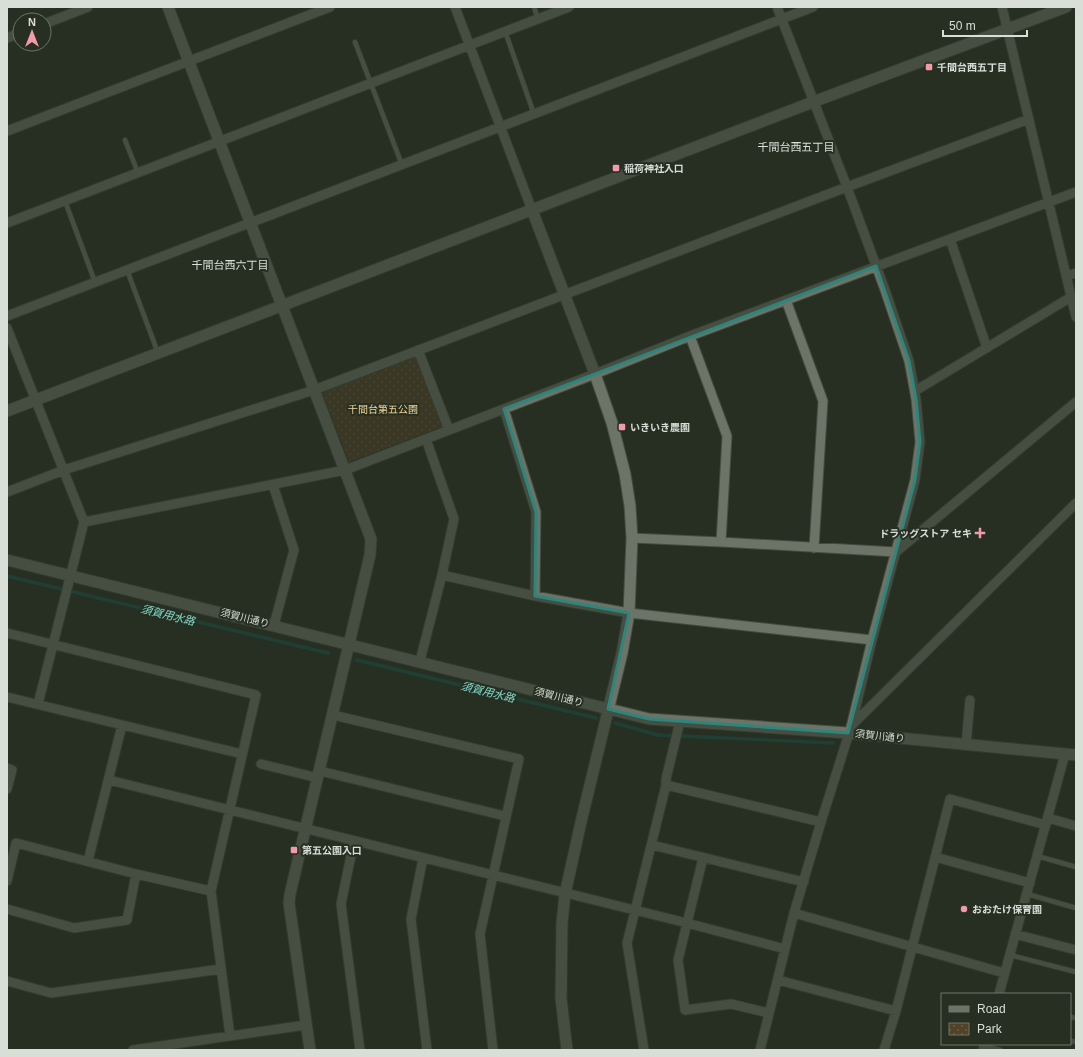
<svg xmlns="http://www.w3.org/2000/svg" width="1083" height="1057" viewBox="0 0 1083 1057" font-family="Helvetica,'Noto Sans JP',sans-serif">
<style>
.park{fill:url(#park-dots)}
.lines{fill:none;stroke-linecap:round;stroke-linejoin:round}
.stream{stroke:#19534b;stroke-width:3.5}
.service-casing{stroke:#444b41;stroke-width:6}
.minor-casing{stroke:#444b41;stroke-width:11}
.tertiary-casing{stroke:#444b41;stroke-width:13}
.service{stroke:#6b7466;stroke-width:4.5}
.minor{stroke:#6b7466;stroke-width:9}
.tertiary{stroke:#6b7466;stroke-width:11}
.marked{fill:none;stroke:#2d867e;stroke-width:3;stroke-linejoin:round}
.poi-dot{fill:#f39aa9;stroke:#272f23;stroke-width:1.5}
.labels{text-anchor:middle;dominant-baseline:central;stroke-width:4;stroke-linejoin:round;paint-order:stroke}
.poi-label{font-size:10px;font-weight:bold;fill:#d9ded6;stroke:#272f23;text-anchor:start}
.park-label{font-size:10px;fill:#f8d796;stroke:#272f23}
.street-label{font-size:10px;fill:#d9ded6;stroke:#272f23}
.neighbourhood-label{font-size:11px;fill:#d9ded6;stroke:#272f23}
.water-label{font-size:11px;font-style:italic;fill:#80dbcd;stroke:#272f23}
</style>
<defs>
<pattern id="park-dots" width="8" height="8" patternUnits="userSpaceOnUse"><rect width="8" height="8" fill="#524326"/><path d="M2 2h.1M6 6h.1" fill="none" stroke="#6a5e45" stroke-width="1.8" stroke-linecap="round"/></pattern>
</defs>
<rect width="100%" height="100%" fill="#272f23"/>
<path class="park" d="M417 356 444 426 349 462 322 392Z"/>
<g class="lines">
<path class="stream" d="M7 576 328 653
M357 660 596 718
M615 723 658 735 833 743"/>
<g class="service-casing">
<path id="service" d="M534 7 538 19
M505 31 534 114
M355 42 402 165
M125 140 138 173
M65 201 95 282
M127 270 158 353
M1037 856 1076 867
M1027 894 1076 908
M1010 955 1076 972
M1070 1017 1076 1018
M1070 1041 1076 1042
M984 1046 1000 1050"/>
</g>
<g class="minor-casing">
<path id="minor" d="M455 7 532 210
M1002 7 1076 317
M44 24 88 7
M7 38 20 33
M7 131 330 7
M7 223 569 7
M950 239 987 348
M1066 276 1076 273
M786 300 823 401 814 548
M7 316 813 7
M7 328 84 522 38 704
M690 336 727 436 721 542
M418 350 449 430
M915 391 1071 297
M504 409 536 512 535 596
M273 485 294 550 274 625
M7 492 64 470 314 390 847 187 1029 119
M84 522 345 470 595 374 690 336 1076 192
M632 538 721 542 896 552 1076 402
M442 575 535 596 629 613 872 640
M7 633 256 695 211 891 230 1036
M420 661 442 575 454 519 426 439
M7 697 242 754
M333 715 519 759 480 934 493 1050
M851 726 1076 503
M966 745 970 700
M261 764 318 778
M7 768 12 770 7 789
M320 771 505 816
M109 780 687 923 785 949
M666 785V779L680 721
M1048 818 1076 826
M354 841 341 904 360 1050
M652 845 804 882
M935 857 1030 883
M423 858 411 919 427 1050
M703 858 678 960 685 1010 731 1004 769 1013
M88 861 122 725
M7 881 16 843 136 874 211 891
M7 909 74 928 127 920 136 874
M794 913 1004 973
M1015 934 1076 950
M778 980 896 1011
M7 981 51 993 221 969
M999 994 1065 754
M133 1050 306 1025
M644 1050 627 943 666 785 821 822
M760 1050 794 913 821 822 851 727 872 640 915 480 920 442 916 399 909 361 885 290 847 187 777 7
M884 1050 896 1011 950 799 1046 825
M983 1050 985 1044"/>
</g>
<g class="tertiary-casing">
<path id="tertiary" d="M168 7 371 539 370 555 290 894 289 903 310 1050
M532 210 595 374 612 423 625 474 630 506 632 538 629 613 622 653 581 822 565 894 562 923 561 998 567 1050
M7 411 813 102 1066 7
M7 560 649 719 848 733 1076 755"/>
</g>
<use href="#service" class="service"/>
<use href="#minor" class="minor"/>
<use href="#tertiary" class="tertiary"/>
</g>
<path d="M0 0H1083V1057H0ZM876 266 909 361 916 399 920 442 915 480 848 733 649 719 608 709 629 613 535 596 536 512 504 409Z" fill="#272f23" fill-opacity=".55" fill-rule="evenodd"/>
<path class="marked" d="M876 266 909 361 916 399 920 442 915 480 848 733 649 719 608 709 629 613 535 596 536 512 504 409Z"/>
<g class="poi-dot">
<rect x="925" y="63" width="8" height="8" rx="2"/>
<rect x="612" y="164" width="8" height="8" rx="2"/>
<rect x="618" y="423" width="8" height="8" rx="2"/>
<path d="M978 527h4v4h4v4h-4v4h-4v-4h-4v-4h4z"/>
<rect x="290" y="846" width="8" height="8" rx="2"/>
<circle cx="964" cy="909" r="4"/>
</g>
<g class="labels">
<g class="poi-label">
<text x="937" y="67">千間台西五丁目</text>
<text x="624" y="168">稲荷神社入口</text>
<text x="630" y="427">いきいき農園</text>
<text x="972" y="533" text-anchor="end">ドラッグストア セキ</text>
<text x="302" y="850">第五公園入口</text>
<text x="972" y="909">おおたけ保育園</text>
</g>
<g class="park-label">
<text x="383" y="409">千間台第五公園</text>
</g>
<g class="street-label">
<text transform="translate(245 618) rotate(14)">須賀川通り</text>
<text transform="translate(559 697) rotate(14)">須賀川通り</text>
<text transform="translate(880 736) rotate(6)">須賀川通り</text>
</g>
<g class="neighbourhood-label">
<text x="796" y="147">千間台西五丁目</text>
<text x="230" y="265">千間台西六丁目</text>
</g>
<g class="water-label">
<text transform="translate(168 615) rotate(14)">須賀用水路</text>
<text transform="translate(488 692) rotate(14)">須賀用水路</text>
</g>
</g>
<rect width="1083" height="1057" fill="none" stroke="#d9ded6" stroke-width="16"/>
<rect x="941" y="993" width="130" height="52" fill="#272f23" stroke="#6e756b"/>
<rect x="949" y="1006" width="20" height="6" fill="#6b7466" stroke="#6e756b"/>
<text x="977" y="1013" font-size="12" fill="#d9ded6">Road</text>
<rect x="949" y="1023" width="20" height="12" fill="url(#park-dots)" stroke="#6e756b"/>
<text x="977" y="1033" font-size="12" fill="#d9ded6">Park</text>
<g transform="translate(32 32)"><circle r="19" fill="#272f23" stroke="#6e756b"/>
<path d="M0-3L7 15L0 10L-7 15Z" fill="#f39aa9"/>
<text y="-6" font-size="11" font-weight="bold" text-anchor="middle" fill="#d9ded6">N</text>
</g>
<path d="M943 30v6h84v-6" fill="none" stroke="#d9ded6" stroke-width="2"/>
<text x="949" y="30" font-size="12" fill="#d9ded6" stroke="#272f23" stroke-width="3" paint-order="stroke">50 m</text>
</svg>
